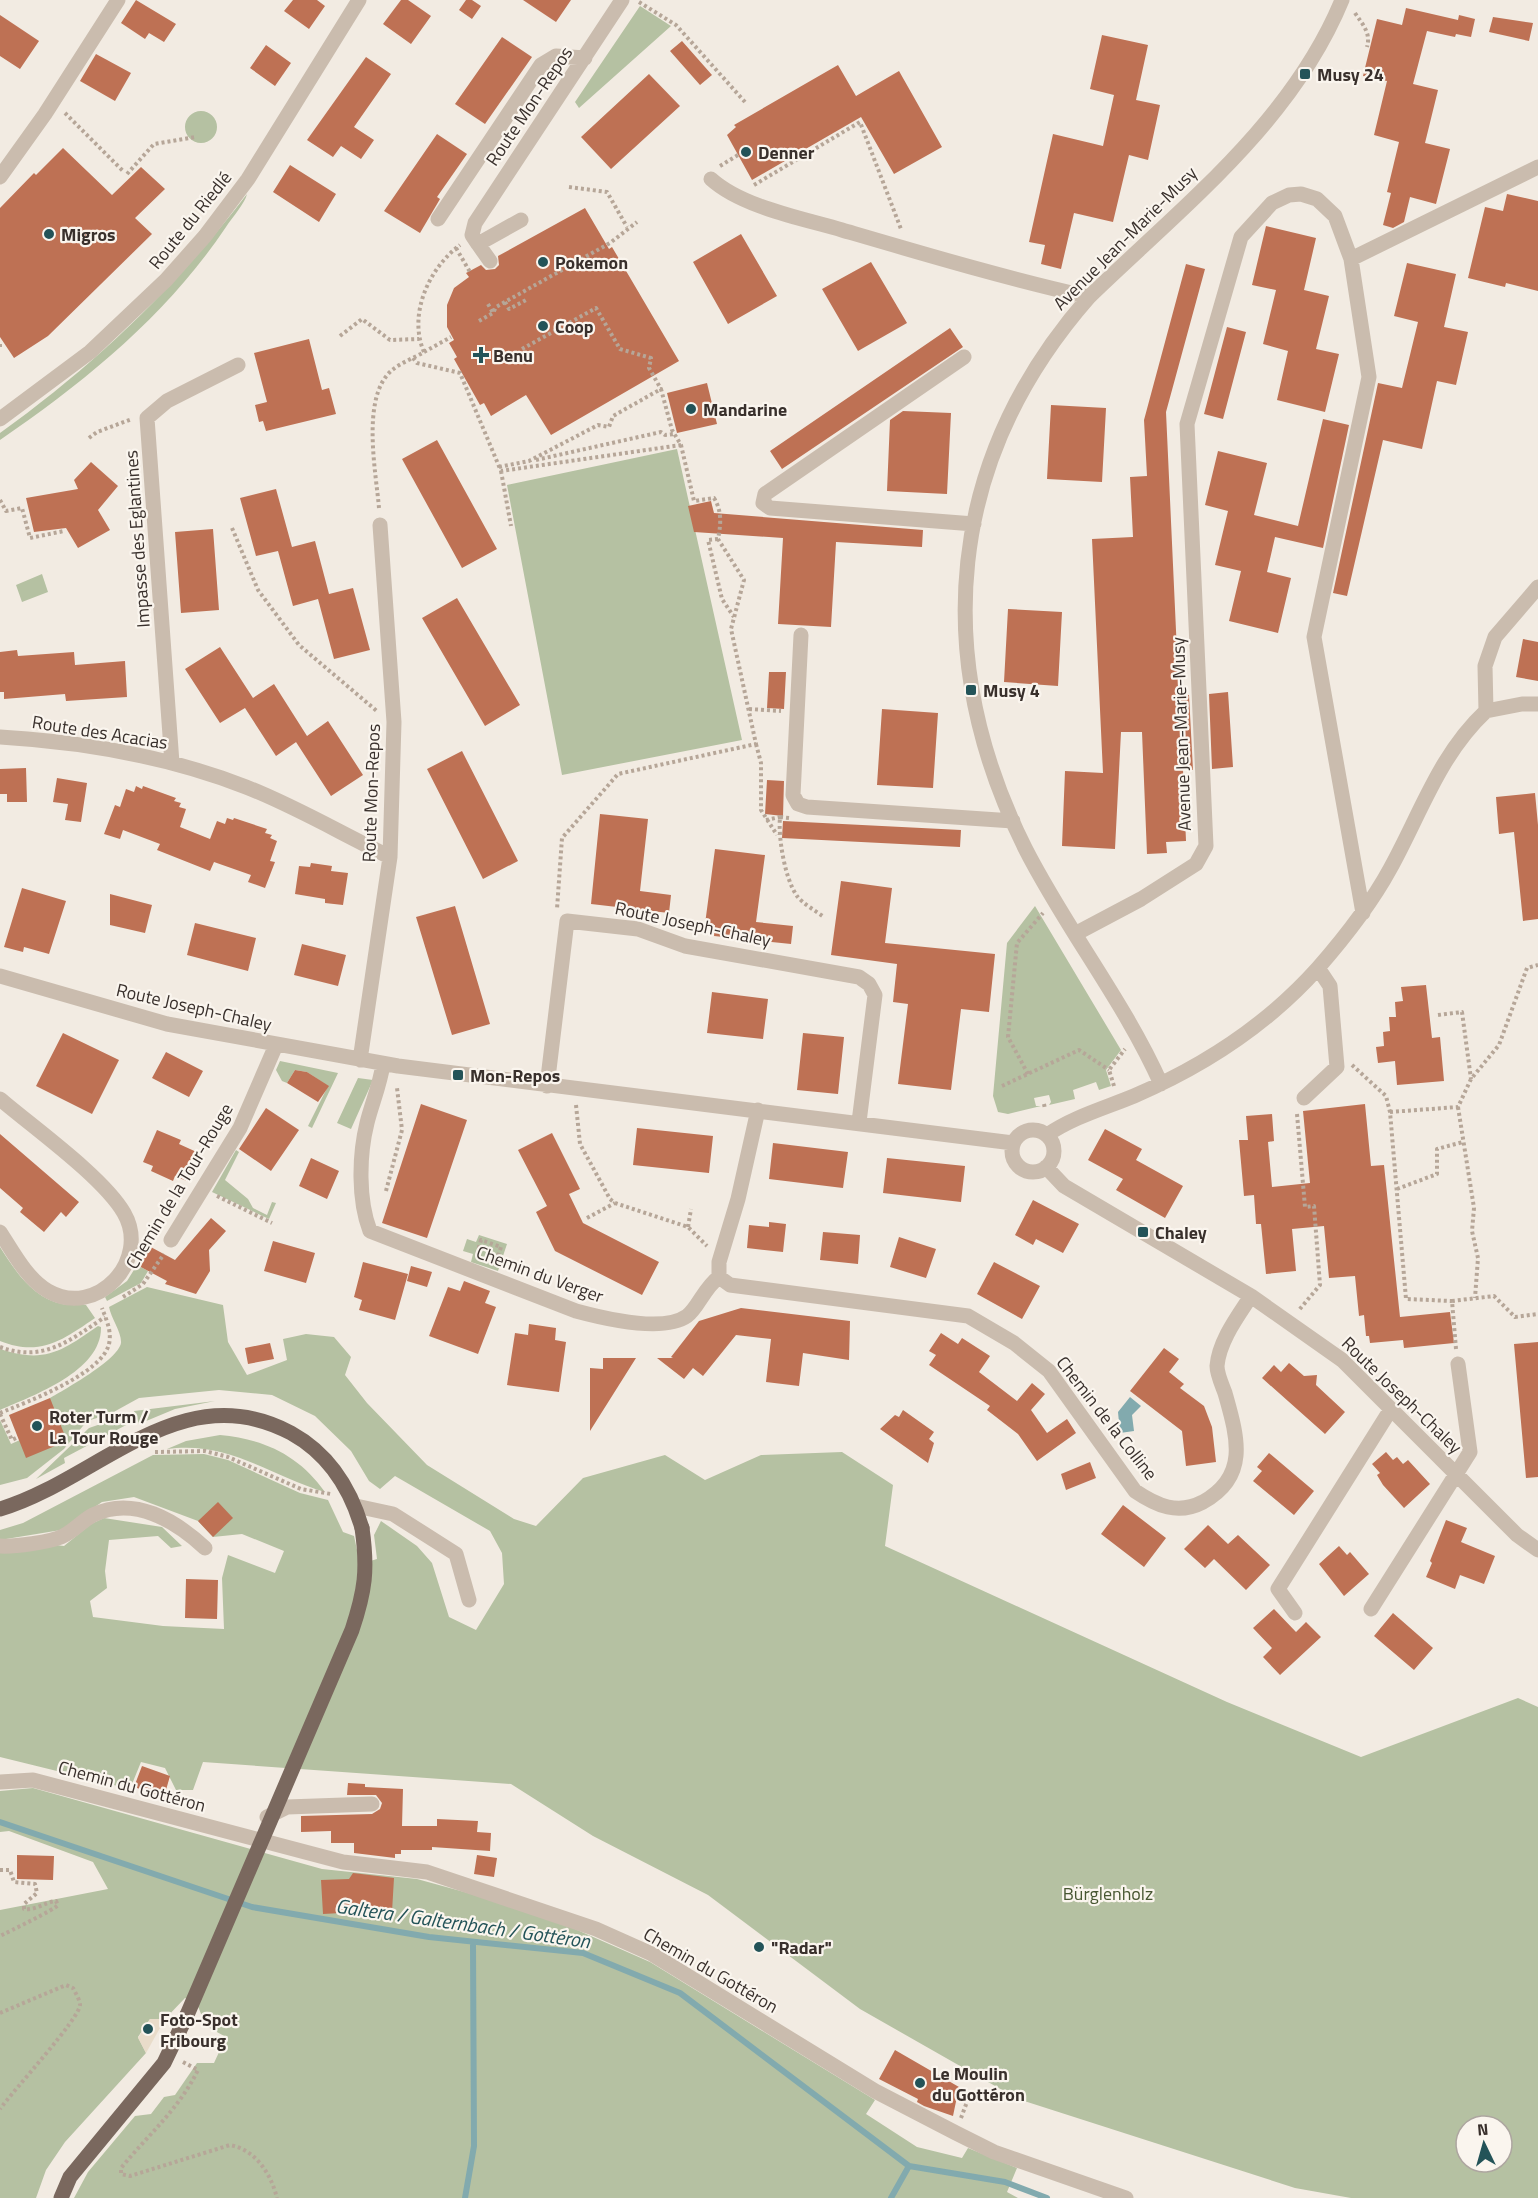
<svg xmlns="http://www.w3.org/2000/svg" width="1538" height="2198" viewBox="0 0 1538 2198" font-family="'Titillium Web',sans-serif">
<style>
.green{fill:#b5c1a2;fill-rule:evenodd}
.plaza{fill:#e9dcca}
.water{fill:#82aaae}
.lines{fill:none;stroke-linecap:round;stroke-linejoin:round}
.stream{stroke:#82aaae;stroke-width:6}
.building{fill:#be7154}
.path{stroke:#b6a698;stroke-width:4;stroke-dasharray:3 3;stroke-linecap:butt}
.minor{stroke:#cabcae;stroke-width:15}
.major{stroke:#7a685e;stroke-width:15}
.major-bridge{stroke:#7a685e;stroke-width:15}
.poi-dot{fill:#235358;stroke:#faf5ee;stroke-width:2}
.labels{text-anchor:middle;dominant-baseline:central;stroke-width:4.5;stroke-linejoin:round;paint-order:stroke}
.poi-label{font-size:18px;font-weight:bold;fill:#39302c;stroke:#faf5ee;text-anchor:start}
.street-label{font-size:18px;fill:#39302c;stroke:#faf5ee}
.park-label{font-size:18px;fill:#475631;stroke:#faf5ee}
.water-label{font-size:20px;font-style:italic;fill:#235358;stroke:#faf5ee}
</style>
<rect width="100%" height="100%" fill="#f2ebe2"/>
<path class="green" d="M640 6 671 26 579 108 575 102Z
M185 127a16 16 0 1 1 32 0a16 16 0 1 1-32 0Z
M247 194C245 203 232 218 226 227 167 315 86 381 0 440V433C95 365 176 287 247 194Z
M677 449 742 740 562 775 507 485Z
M42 574 48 592 22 602 16 585Z
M1035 906 1121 1050 1106 1070 1111 1086 1099 1090 1096 1082 1073 1090 1075 1099 1049 1105 1051 1102 1049 1095 1034 1098 1036 1106H1041L1008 1114 998 1112 993 1096 1007 943Z
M280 1061 338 1073 312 1128 308 1126 328 1086 307 1072 295 1070 287 1083 282 1081 276 1070Z
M358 1078 373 1080 351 1129 337 1123Z
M236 1150 239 1152 225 1180 248 1199 253 1208 267 1215 272 1202 276 1203 269 1219 212 1192Z
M479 1235 507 1244 498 1271 471 1262 473 1254 463 1251 467 1239 476 1242Z
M0 1247C15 1271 33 1298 62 1304 71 1306 79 1303 86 1305L95 1318C63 1340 40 1357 0 1341Z
M137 1265 148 1271 141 1283 107 1301 105 1297 127 1281Z
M147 1287 223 1305 228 1342 247 1375 287 1360 283 1339 306 1334 334 1337 351 1357 345 1375 367 1403 427 1465 514 1519 536 1526 583 1478 665 1455 705 1480 761 1455 842 1452 893 1485 885 1546 1227 1702 1361 1757 1518 1698 1538 1707V2198H1351L1295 2188 1018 2099 860 2009 708 1895 593 1836 511 1784 203 1762 193 1790H176L165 1768 141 1762 130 1789 0 1757V1552L47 1544 64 1546 91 1524 104 1518 162 1527 182 1546 171 1548 158 1536 109 1540 105 1571 107 1588 90 1601 93 1617 163 1626 224 1629 222 1578 228 1555 275 1573 284 1551 242 1534 213 1537 198 1521 134 1497 102 1502 61 1530 0 1540V1530L23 1523 153 1455 204 1454 228 1460 300 1493 328 1500 343 1532 354 1536 360 1564 377 1559 374 1535 381 1521 417 1546 432 1563 449 1617 476 1630 504 1584 502 1553 490 1531 395 1476 380 1489 369 1481 351 1451 315 1416 272 1395 219 1390 139 1398 110 1414 87 1421 64 1449 27 1478 0 1485V1420L11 1444 51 1426 50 1398C64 1390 118 1360 121 1343 122 1333 111 1318 109 1307ZM1466 2126H1502V2162H1466Z
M98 1326 101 1327C102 1371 34 1395 0 1410V1349C45 1364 62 1351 98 1326Z
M215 1401 175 1409 139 1424 134 1411Z
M124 1416 128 1424 64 1458 65 1463 36 1479 89 1428Z
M220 1435C264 1439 299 1455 325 1492 268 1475 230 1441 167 1449L186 1441Z
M33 1788 322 1869 417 1879 534 1911 650 1962 875 2100 866 2114 917 2147 962 2158 968 2148 1017 2168 1007 2192 1018 2198H74L88 2172 135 2116 151 2114 164 2097 175 2095 197 2063H214L226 2037 206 2026 197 2004 185 1998 165 2019H150L138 2037 146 2053 65 2142 46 2170 36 2198H0V1910L108 1889 93 1862 9 1831 0 1832V1791Z"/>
<path class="plaza" d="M150 2019H165L146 2053 138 2038Z"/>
<path class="water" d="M1130 1397 1141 1406 1132 1415 1134 1431 1120 1433 1118 1412Z"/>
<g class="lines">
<path class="stream" d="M0 1822 252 1907 429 1937 583 1953 680 1993 909 2166 1005 2182 1047 2198
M465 2198 474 2146 473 1942
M891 2198 909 2166"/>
</g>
<path class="building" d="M136 0 176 24 164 42 149 33 145 39 121 23Z
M293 0H317L325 6 309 29 284 11Z
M401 0H408L431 16 411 44 383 24Z
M466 0H472L481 6 472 19 459 10Z
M523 0H571L556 22Z
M1406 8 1458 20 1459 15 1475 19 1471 37 1456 34 1455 37 1427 31 1413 84 1438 90 1425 143 1450 149 1436 204 1410 197 1404 222 1393 228 1383 225 1391 193 1387 192 1399 142 1374 135 1387 81 1363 76 1377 19 1402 25Z
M0 15 39 41 20 69 0 56Z
M1493 17 1533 23 1529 41 1489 32Z
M1102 35 1148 45 1136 100 1160 105 1148 160 1129 155 1113 222 1074 213 1061 269 1041 264 1045 245 1029 242 1053 134 1103 146 1114 95 1090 89Z
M502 37 532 57 485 124 455 104Z
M682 41 712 75 700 85 670 51Z
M266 45 291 63 275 86 250 68Z
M96 54 131 73 115 101 80 81Z
M366 57 391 74 354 127 374 140 361 159 341 146 333 157 307 140Z
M838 65 856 96 899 71 942 147 894 174 861 117 752 180 727 135 736 127 734 125Z
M649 74 680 106 611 169 581 137Z
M437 134 467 154 437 197 440 199 420 233 384 211Z
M63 148 112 195 141 167 165 189 135 218 152 234 48 336 14 358 0 337V208L34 173 36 175Z
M290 165 336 194 319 222 273 192Z
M1507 194 1538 201V291L1506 283 1505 287 1468 278 1485 207 1503 211Z
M585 208 609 249 612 247 679 361 551 435 526 395 491 416 484 403 480 405 454 359 457 357 449 343 454 340 447 327V305L454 288 469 277 466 273 481 265 486 270 495 269 499 265 498 256Z
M1266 226 1316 238 1304 290 1329 296 1316 349 1339 354 1325 412 1277 400 1288 351 1263 344 1276 290 1252 285Z
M741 234 777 296 728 324 693 262Z
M871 262 907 323 858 351 822 289Z
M1407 263 1456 274 1444 327 1468 332 1456 385 1437 381 1422 449 1383 440 1347 596 1333 593 1378 383 1402 388 1418 322 1394 316Z
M1186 264 1205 269 1166 412 1179 696 1189 695 1193 770H1183L1186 841 1166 842 1167 853 1147 854 1142 732H1121L1115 849 1062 846 1065 771 1103 773 1092 539 1133 537 1130 477 1147 476 1144 420Z
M1227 327 1246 332 1223 419 1204 414Z
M950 328 963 347 782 469 770 451Z
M309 339 322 390 329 388 336 414 266 431 263 421 259 422 255 405 267 402 254 353Z
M707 383 717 424 677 433 667 393Z
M1051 405 1106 408 1102 482 1047 479Z
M903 411 951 413 947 494 887 491 890 420Z
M1323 419 1349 425 1323 548 1275 537 1267 572 1291 578 1278 633 1229 621 1241 571 1215 565 1228 511 1205 505 1218 451 1267 463 1254 515 1298 526Z
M437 440 497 549 462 568 402 459Z
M91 462 118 486 98 510 110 530 78 548 66 528 34 532 26 498 78 489 74 480Z
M276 489 292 547 315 541 329 594 353 588 370 650 334 659 318 599 293 606 278 551 256 556 240 498Z
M711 501 714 513 923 530 922 547 836 542 831 627 778 624 783 538 694 532 688 506Z
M213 529 219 610 181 613 175 532Z
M457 598 520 705 485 726 422 618Z
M1008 609 1062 612 1058 686 1004 682Z
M1523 639 1538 642V681L1516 677Z
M220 647 253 698 274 684 307 736 328 721 363 775 331 796 296 742 299 740 276 756 245 708 220 723 185 669Z
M17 650 18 656 74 652 75 665 125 661 127 697 66 701 65 694 4 699V692H0V652Z
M769 672H786L784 709 767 708Z
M1228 692 1233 767 1212 769 1209 694Z
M882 709 938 713 933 788 877 785Z
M462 751 518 861 483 879 427 769Z
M26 768 27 802H7V794H0V769Z
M57 778 87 783 81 822 65 820 68 804 53 802Z
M767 780 784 781 783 816 765 814Z
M136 786 142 789 143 786 176 798 174 801 181 803 179 807 186 809 180 827 210 839 217 821 225 824 227 818 233 820 234 818 267 829 265 833 272 835 270 838 277 841 270 861 275 862 265 888 248 882 251 875 214 862 210 871 157 850 160 844 123 830 120 839 104 834 115 805 120 807 126 789 134 792Z
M1535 793 1538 825V919L1523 921 1514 832 1499 834 1496 797Z
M600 814 648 819 640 891 671 895 669 913 591 904Z
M783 821 961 830 960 847 782 838Z
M715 849 765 855 756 922 793 926 791 944 714 936 715 925 705 924Z
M311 863 332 866 331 871 348 873 343 905 325 903V899L295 894 299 866 310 867Z
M841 881 892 888 885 943 995 954 989 1012 961 1009 951 1090 898 1084 908 1004 893 1002 897 964 831 955Z
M22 888 66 901 49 954 24 947 23 952 4 947Z
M110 894 152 905 145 933 110 925Z
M455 906 490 1024 452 1035 416 917Z
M195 923 256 938 248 971 187 955Z
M302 944 346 955 338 986 294 975Z
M1426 985 1432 1038 1440 1037 1444 1081 1397 1085 1395 1061 1378 1063 1376 1047 1384 1046 1383 1032 1390 1031 1389 1017H1396L1395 1002 1403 1001 1401 987Z
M712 992 768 999 763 1039 707 1033Z
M63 1033 119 1060 92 1114 36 1086Z
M803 1033 844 1037 838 1094 797 1090Z
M166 1052 203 1071 189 1097 152 1078Z
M295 1070 307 1072 329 1086 318 1102 287 1083Z
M421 1104 467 1120 427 1238 382 1223Z
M1365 1104 1371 1166 1384 1165 1400 1317 1450 1312 1454 1343 1404 1348 1403 1340 1370 1343 1369 1336H1366L1364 1315 1359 1316 1355 1276 1329 1278 1324 1226 1292 1229 1296 1271 1266 1274 1261 1224H1256L1254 1195 1244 1196 1239 1140H1248L1246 1116 1272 1114 1274 1141 1268 1142 1272 1187 1310 1183 1303 1111Z
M266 1108 299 1130 271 1171 239 1149Z
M637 1128 713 1136 709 1173 633 1165Z
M1105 1129 1142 1149 1136 1160 1183 1186 1165 1218 1116 1190 1123 1179 1088 1160Z
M157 1130 181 1140 179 1144 201 1154 189 1182 175 1176 173 1181 151 1171 153 1166 143 1162Z
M552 1133 580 1189 569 1194 583 1223 659 1262 642 1295 555 1251 536 1212 547 1206 518 1150Z
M0 1134 79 1202 66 1217 61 1212 44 1232 20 1212 23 1208 0 1188Z
M773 1143 848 1152 843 1188 769 1179Z
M311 1158 339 1171 327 1199 299 1186Z
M887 1158 965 1166 961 1202 883 1193Z
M1033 1200 1079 1224 1063 1253 1036 1239 1033 1245 1015 1235Z
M211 1218 226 1231 209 1250 210 1271 196 1294 165 1284 167 1281 137 1265 147 1245 175 1260Z
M769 1222 786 1224 783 1252 747 1248 749 1225 769 1227Z
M823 1232 860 1235 858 1264 820 1260Z
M899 1237 936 1249 926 1278 890 1267Z
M273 1241 315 1253 306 1283 264 1271Z
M363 1262 408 1274 395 1320 359 1310 362 1300 354 1297Z
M994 1262 1040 1286 1022 1319 977 1294Z
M411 1266 432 1272 427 1287 407 1281Z
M464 1281 490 1291 485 1303 496 1307 478 1354 429 1336 448 1287 460 1291Z
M741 1308 850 1321 849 1360 803 1353 799 1386 766 1382 771 1339 736 1335 703 1376 693 1368 684 1379 657 1358H673L671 1357 699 1321Z
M529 1324 556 1328 555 1340 566 1342 559 1392 507 1385 515 1333 528 1335Z
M941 1333 958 1344 962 1338 990 1356 979 1372 1017 1401 1032 1383 1045 1394 1031 1410 1047 1433 1067 1419 1076 1433 1037 1461 1018 1434 987 1410 990 1406 929 1365 936 1355 929 1351Z
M1538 1342V1477L1526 1478 1514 1344Z
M270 1343 274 1359 248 1364 245 1348Z
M1164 1348 1179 1359 1169 1372 1184 1384 1180 1388 1204 1406 1212 1427 1216 1462 1186 1466 1182 1431 1130 1391Z
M603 1358H636L590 1431V1368L603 1369Z
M1289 1363 1304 1376 1317 1375 1316 1385 1345 1412 1325 1434 1262 1378 1274 1365 1281 1372Z
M50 1398 67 1441 26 1458 9 1415Z
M903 1410 934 1432 929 1439 934 1443 928 1463 880 1429 895 1415 899 1417Z
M1386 1452 1393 1460 1397 1457 1403 1464 1408 1460 1430 1484 1404 1508 1383 1485 1377 1475 1380 1473 1372 1464Z
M1269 1453 1314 1491 1294 1515 1253 1481 1262 1471 1257 1467Z
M1090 1462 1096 1478 1066 1490 1061 1474Z
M218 1502 233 1518 213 1537 198 1521Z
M1123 1505 1166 1538 1144 1567 1101 1534Z
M1446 1520 1467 1528 1461 1542 1495 1556 1484 1584 1460 1575 1455 1589 1426 1577 1432 1563 1430 1561Z
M1208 1525 1228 1544 1238 1535 1270 1565 1246 1590 1214 1559 1205 1568 1184 1549Z
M1339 1546 1347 1555 1350 1552 1369 1574 1344 1596 1319 1564Z
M186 1579 218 1580 217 1619 185 1618Z
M1274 1609 1296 1632 1306 1622 1321 1637 1280 1675 1263 1657 1272 1648 1253 1628Z
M1393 1613 1433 1648 1414 1670 1374 1636Z
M142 1766 170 1776 164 1797 134 1787Z
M348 1783 365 1784V1787L403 1789 402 1826H437V1819L478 1821 477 1832 491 1833 490 1851 432 1847V1850H401V1854H395V1858L354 1853V1843H331V1831L301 1832V1816L372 1814 380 1809 382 1803 376 1795H347Z
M17 1855 54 1856 53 1880 17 1879Z
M477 1855 497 1858 494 1877 474 1874Z
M353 1873 394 1878 392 1912 341 1910V1913L323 1914 321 1880 349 1879Z
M895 2050 959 2087 953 2116 924 2106 917 2102 918 2099 879 2079Z"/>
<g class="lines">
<path class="path" d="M639 2 676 25 745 102
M1355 13C1363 25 1371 33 1367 47
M65 113 124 172
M720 166 738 155
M127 174 154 144 195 137
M754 185 860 122 901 229
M569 187 607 192 627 227
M456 248 470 272
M505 302 509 309 528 299
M488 304 493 313
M479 321 493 313 496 307 610 243 637 222
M340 336 362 319 390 340 419 339
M0 344V348
M522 349 596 308 620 349 651 358 649 368 661 389
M424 352 451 337
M413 358 417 363 460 373 501 471 681 445
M89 438 97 432 132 419
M536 460 661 432 665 435 675 434
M499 467 529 461 598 425 609 427 613 416 661 389 672 430 681 445 694 501 714 498C722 511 721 524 718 539L744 580 731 629 756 744 618 774 562 838 557 909
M501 471 511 526
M0 500 6 511 22 508 30 538 64 531
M379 508C376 472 361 398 391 371 400 363 414 358 424 352 408 315 428 269 460 245
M232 528 258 590 299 645 378 712
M718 539 708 540 722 599 734 617
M749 709 781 711
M756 744 761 763V810L777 835
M789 818 780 817C778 838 785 879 797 896 803 904 816 911 824 917
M766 820 780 817
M1438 1015 1462 1012 1471 1079
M1352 1065 1386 1096 1390 1112 1406 1299 1452 1301
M1028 1074 1008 1037 1017 943 1043 913
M1002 1086 1079 1050 1109 1070
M1114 1086 1109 1070 1125 1049
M1044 1104 1045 1109
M576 1105 580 1144 610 1199 615 1203 688 1227 707 1246
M1458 1107 1474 1208 1472 1231 1478 1258 1475 1298
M1390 1112 1458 1107 1471 1079 1499 1045 1527 968 1538 965
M1297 1114 1305 1207 1314 1206 1320 1285 1299 1310
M1397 1189 1437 1174V1149L1463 1142
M386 1191 402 1130 397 1088
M217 1196 272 1223
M587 1218 615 1203
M688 1227 691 1209
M477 1254 481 1240 501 1247 496 1262
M123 1297 143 1284 164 1254
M0 1347C44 1363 70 1340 105 1317
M1456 1349 1452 1301 1494 1296 1515 1317 1538 1314
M0 1413C27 1402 102 1374 109 1344 112 1331 106 1319 102 1308
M0 1414 12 1440 18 1437
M155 1452 205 1451 228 1457 301 1489 331 1494
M0 1870H10L14 1882 35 1884 37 1893 24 1904V1909C35 1911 45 1902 56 1901L58 1905C56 1909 8 1932 0 1936
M0 2013 66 1985 73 1988C75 1992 80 2000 80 2005 80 2018 12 2092 0 2109
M183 2062 198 2070C179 2109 148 2135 121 2168V2174L130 2176 230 2145C256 2150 271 2174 277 2198
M961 2118 971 2091"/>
<path class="minor" d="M0 177 45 114 118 0
M711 179C742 207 801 218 842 230 924 254 1005 278 1089 297
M438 219 541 65 556 56 585 58
M521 220 478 244 472 235 475 223 622 0
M478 244 490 261
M964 357 765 494 763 503 770 508 974 524
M0 419 90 352 166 280 205 236 248 179 359 0
M801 635 793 795 798 804 807 807 1013 821
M1486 711 1522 704H1538
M0 737C84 742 167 756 246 787 295 806 342 834 390 857
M172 763 147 418 167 401 238 365
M1363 913 1314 637 1369 377 1351 259 1538 167
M1075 934 1141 899 1196 864 1206 846 1187 424 1241 237 1272 203 1289 195 1301 194 1317 199 1335 216 1351 259
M0 976 167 1024 398 1066 1013 1143
M360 1060 390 857 394 722 380 525
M383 1064C380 1085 372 1103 367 1123 359 1155 358 1200 370 1231L576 1311C602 1318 663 1333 687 1316 698 1308 704 1288 719 1277
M1161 1084C1124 1001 1066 929 1025 848 930 657 946 460 1089 297 1182 207 1292 122 1342 0
M547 1086 567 921 638 929 685 946 859 977 869 984 875 995 859 1122
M1304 1098 1337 1067 1330 986 1318 968
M0 1099C34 1128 103 1177 124 1213 151 1260 97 1319 48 1291 27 1279 13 1252 0 1232
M758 1110 738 1199 719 1262V1277L730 1285 968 1316 1014 1343 1049 1371 1135 1491C1157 1506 1178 1515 1203 1502 1250 1476 1237 1436 1225 1393 1222 1385 1217 1374 1217 1366 1219 1341 1238 1316 1251 1296
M1012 1151a21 21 0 1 1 42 0a21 21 0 1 1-42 0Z
M1047 1135C1073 1117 1105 1108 1134 1096 1204 1066 1267 1025 1318 968 1345 937 1371 904 1390 869 1421 813 1439 755 1486 711L1485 666 1495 637 1538 587
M1046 1167 1064 1186 1251 1296 1342 1360 1517 1535 1538 1550
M171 1240 240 1128 276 1045
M356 1506 393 1514 456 1554 469 1600
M0 1546C13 1547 52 1542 63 1536 74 1531 83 1520 93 1515 134 1495 176 1521 205 1548
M1371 1609 1470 1452 1458 1364
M1295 1613 1278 1589 1391 1409
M0 1782 33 1780 343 1862 427 1872 596 1929 652 1954 875 2091 956 2133 994 2152 1126 2198
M267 1817 287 1807 372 1804"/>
<path class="major" d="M0 1509C98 1480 181 1374 291 1433 329 1454 350 1487 362 1528
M61 2198 70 2177 164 2063 187 2015"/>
<path class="major-bridge" d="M187 2015 352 1630C365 1591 368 1570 362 1528"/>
</g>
<g class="poi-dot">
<rect x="1299" y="68" width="12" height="12" rx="3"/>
<circle cx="746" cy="152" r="6"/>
<circle cx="49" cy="234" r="6"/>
<circle cx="543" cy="262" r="6"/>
<circle cx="543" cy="326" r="6"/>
<path d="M478 346h6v6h6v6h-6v6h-6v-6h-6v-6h6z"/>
<circle cx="691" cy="409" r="6"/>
<rect x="965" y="684" width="12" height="12" rx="3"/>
<rect x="452" y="1069" width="12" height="12" rx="3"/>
<rect x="1137" y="1226" width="12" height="12" rx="3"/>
<circle cx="37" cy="1426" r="6"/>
<circle cx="759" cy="1947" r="6"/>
<circle cx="148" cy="2029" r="6"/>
<circle cx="920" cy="2083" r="6"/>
</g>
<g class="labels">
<g class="poi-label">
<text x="1317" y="74">Musy 24</text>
<text x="758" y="152">Denner</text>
<text x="61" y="234">Migros</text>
<text x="555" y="262">Pokemon</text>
<text x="555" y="326">Coop</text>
<text x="493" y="355">Benu</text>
<text x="703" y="409">Mandarine</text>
<text x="983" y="690">Musy 4</text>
<text x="470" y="1075">Mon-Repos</text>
<text x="1155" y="1232">Chaley</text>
<text x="49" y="1416">Roter Turm /<tspan x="49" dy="21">La Tour Rouge</tspan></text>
<text x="771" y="1947">"Radar"</text>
<text x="160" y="2019">Foto-Spot<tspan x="160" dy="21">Fribourg</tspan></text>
<text x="932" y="2073">Le Moulin<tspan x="932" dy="21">du Gottéron</tspan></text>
</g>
<g class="street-label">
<text transform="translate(529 106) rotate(-56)">Route Mon-Repos</text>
<text transform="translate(190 220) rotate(-51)">Route du Riedlé</text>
<text transform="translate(1125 238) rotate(-45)">Avenue Jean-Marie-Musy</text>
<text transform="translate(137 539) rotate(-94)">Impasse des Eglantines</text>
<text transform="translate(100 732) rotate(9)">Route des Acacias</text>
<text transform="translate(1181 734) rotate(-92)">Avenue Jean-Marie-Musy</text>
<text transform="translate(371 793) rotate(-88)">Route Mon-Repos</text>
<text transform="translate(693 924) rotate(12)">Route Joseph-Chaley</text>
<text transform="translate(194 1007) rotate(13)">Route Joseph-Chaley</text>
<text transform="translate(179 1186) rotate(-59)">Chemin de la Tour-Rouge</text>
<text transform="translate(540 1274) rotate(20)">Chemin du Verger</text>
<text transform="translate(1402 1395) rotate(44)">Route Joseph-Chaley</text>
<text transform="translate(1107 1418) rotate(52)">Chemin de la Colline</text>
<text transform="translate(132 1786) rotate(15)">Chemin du Gottéron</text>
<text transform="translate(711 1970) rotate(30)">Chemin du Gottéron</text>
</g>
<g class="park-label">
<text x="1108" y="1893">Bürglenholz</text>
</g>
<g class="water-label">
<text transform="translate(463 1923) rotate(8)">Galtera / Galternbach / Gottéron</text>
</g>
</g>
<g transform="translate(1484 2144) rotate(355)"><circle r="28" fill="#faf5ee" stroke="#ada6a0" stroke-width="1.5"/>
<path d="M0-4.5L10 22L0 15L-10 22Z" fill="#235358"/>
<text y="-9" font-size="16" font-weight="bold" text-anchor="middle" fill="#39302c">N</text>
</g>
</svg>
